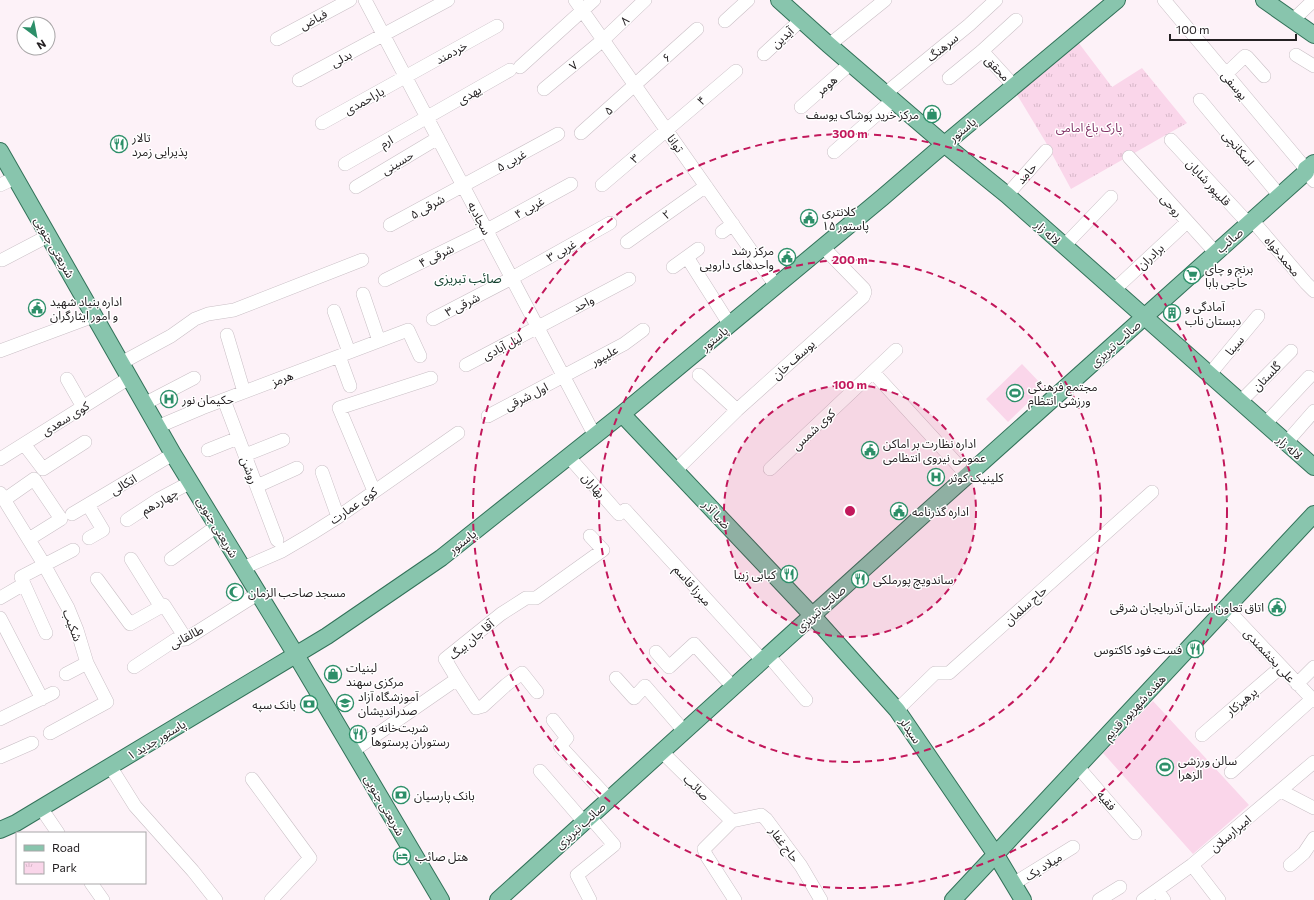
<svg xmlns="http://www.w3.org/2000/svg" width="1314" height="900" viewBox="0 0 1314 900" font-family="Commissioner,'Noto Sans Arabic',sans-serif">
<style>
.green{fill:#fad6ea}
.park{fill:url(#park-tufts)}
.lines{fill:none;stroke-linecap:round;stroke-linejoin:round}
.minor-casing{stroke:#c9bfc5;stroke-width:14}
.major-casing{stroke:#327259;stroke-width:18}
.minor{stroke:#fff;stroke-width:13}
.major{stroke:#88c5ad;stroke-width:16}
.ring{fill:none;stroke:#c2185b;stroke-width:2;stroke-dasharray:7 5}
.labels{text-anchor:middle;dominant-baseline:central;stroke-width:3;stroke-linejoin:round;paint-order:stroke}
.street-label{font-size:12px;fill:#252123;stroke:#fff}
.poi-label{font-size:12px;fill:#252123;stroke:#fff;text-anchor:start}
.park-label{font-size:12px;fill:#803366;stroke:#fff}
.neighbourhood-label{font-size:13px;fill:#154230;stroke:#fff}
.centre{fill:#c2185b;stroke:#fff;stroke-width:2}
.ring-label{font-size:12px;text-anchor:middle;font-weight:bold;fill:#c2185b;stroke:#fff;stroke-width:3;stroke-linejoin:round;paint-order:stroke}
</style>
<defs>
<pattern id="park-tufts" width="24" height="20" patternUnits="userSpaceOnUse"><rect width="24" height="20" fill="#fad6ea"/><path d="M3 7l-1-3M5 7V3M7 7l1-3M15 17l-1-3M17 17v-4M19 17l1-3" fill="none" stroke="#d6b7c8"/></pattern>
</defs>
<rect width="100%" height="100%" fill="#fdf2f8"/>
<path class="green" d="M1022 364 1044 387 1008 422 986 399Z
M1153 701 1249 805 1193 854 1103 753Z"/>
<path class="park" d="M1078 42 1112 87 1142 68 1187 123 1071 189 1045 141 1016 93Z"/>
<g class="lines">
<g class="minor-casing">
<path id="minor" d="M365 0 595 436
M575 0 776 286
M1164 0 1306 169
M1293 20 1314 0
M725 21 748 0
M277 39 350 0
M829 45 885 0
M982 51 1014 86
M764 54 801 20
M1296 55 1314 66
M520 67 594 0
M1226 74 1245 56 1247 57 1264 76
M949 78 982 51 1016 20
M299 80 448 0
M544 89 603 40 645 0
M886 93 969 25 996 0
M1200 100 1279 195
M801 107 850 64
M322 123 497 26
M581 133 697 29
M1171 140 1248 223
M834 152 893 100
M1129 157 1215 252
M345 164 510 70
M1306 172 1314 181
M0 185 15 178
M602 185 736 71
M356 187 438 138
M1007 195 1046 151
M1252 220 1306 283 1314 291
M390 225 558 134
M722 232 733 224
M627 242 706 186
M1064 246 1111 197
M687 257 730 325
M2 260 48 236
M673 267 698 249
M385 280 487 230 571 184
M1114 290 1187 222
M363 294 379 341
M334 311 349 352
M433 319 512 278 610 223
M227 335 244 392
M0 351 94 316
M339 356 350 386
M121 363 171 336 195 319 208 314 234 310 362 260
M466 365 629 279
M873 372 967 475
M699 375 737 410
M1209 375 1258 316
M67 379 83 407
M224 400 277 540
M1240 402 1291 351
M144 404 194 378
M488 416 624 344 643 330
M1265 424 1309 377
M157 427 202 408 408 330 420 356
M1286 443 1314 411
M24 444 43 469 85 442
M208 450 238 438
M245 455 283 440
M569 457 619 514
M0 459 129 378
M770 469 896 350
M676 470 737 410 863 297 865 292 864 289 823 247
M322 472 338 517
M257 486 297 468
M374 491 339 408 431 378
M0 493 42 561 68 608 77 630 87 663 107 702 50 733
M4 500 34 479 61 519 29 539
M88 505 103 530 89 538
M625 510 762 660
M72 514 173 454
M127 520 159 499 191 482
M131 559 161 607
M171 559 217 526
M243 568 282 551 311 534 338 517 458 433
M97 579 130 624 164 605 186 639
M24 584 46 633
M0 598 24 584 21 577 73 550
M1226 608 1314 701
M0 618 42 699
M656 652 669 667 694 644 733 687
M768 655 806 700
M134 667 175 640 186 639 259 593
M66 674 87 663
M616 678 634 698 645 686 684 731
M457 679 476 708 483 706 506 685 522 673 537 692
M1297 684 1314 667
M897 710 935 673H949L1152 492
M0 719 53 693
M553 720 567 738 560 746 609 799
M1202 735 1281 667
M353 751 457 679 445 659 501 614 526 598H536L603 550 590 536
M662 752 732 821
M0 757 32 743
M110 766 135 806 193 871 216 900
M1078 767 1135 833
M540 771 584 822
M1231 772 1312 699
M252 779 310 858 271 900
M1281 791 1314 808
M41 808 58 833
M590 817 614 845 577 875 590 900
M732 821 761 815 766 819 801 866 821 900
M732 821 704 849 706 855 735 900
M1192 865 1219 900
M1290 865 1304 853 1314 838
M91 883 103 900
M1013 884 1073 847
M1157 890 1164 900
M1099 900 1120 887
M1143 900 1192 865 1314 762"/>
</g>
<g class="major-casing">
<path id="major" d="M779 0 829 45 944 144 1007 195 1314 467
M1264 0 1314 35
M0 151 173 454 296 655 441 900
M622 414 812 615 897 710 996 855 1023 900
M0 830 16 823 327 636 441 558 622 414 883 197 934 153 1117 0
M498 900 921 517 1306 172V169L1314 163
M953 900 1314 514"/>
</g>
<use href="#minor" class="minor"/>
<use href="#major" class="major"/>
</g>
<circle cx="850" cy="511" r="126" fill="#c2185b" fill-opacity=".12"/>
<g class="ring">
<circle cx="850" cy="511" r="126"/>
<circle cx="850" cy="511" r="251"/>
<circle cx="850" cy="511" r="377"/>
</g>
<defs>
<g id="shop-ring" transform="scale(0.9)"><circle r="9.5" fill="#fff" stroke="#2d8f69" stroke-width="1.5"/><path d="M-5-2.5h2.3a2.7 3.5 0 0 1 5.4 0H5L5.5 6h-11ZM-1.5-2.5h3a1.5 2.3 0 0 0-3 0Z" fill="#2d8f69"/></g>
<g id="restaurant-ring" transform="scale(0.9)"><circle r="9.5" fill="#fff" stroke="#2d8f69" stroke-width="1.5"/><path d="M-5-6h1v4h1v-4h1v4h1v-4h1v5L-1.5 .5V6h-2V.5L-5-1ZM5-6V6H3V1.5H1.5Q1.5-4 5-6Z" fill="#2d8f69"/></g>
<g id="civic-ring" transform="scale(0.9)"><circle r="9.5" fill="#fff" stroke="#2d8f69" stroke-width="1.5"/><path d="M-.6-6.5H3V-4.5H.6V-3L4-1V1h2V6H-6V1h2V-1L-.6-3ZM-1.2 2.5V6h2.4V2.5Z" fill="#2d8f69"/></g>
<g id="supermarket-ring" transform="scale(0.9)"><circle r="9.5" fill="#fff" stroke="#2d8f69" stroke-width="1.5"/><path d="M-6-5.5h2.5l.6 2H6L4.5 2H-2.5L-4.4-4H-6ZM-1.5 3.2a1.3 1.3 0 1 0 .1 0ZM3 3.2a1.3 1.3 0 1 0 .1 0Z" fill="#2d8f69"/></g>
<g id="building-ring" transform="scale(0.9)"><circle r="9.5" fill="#fff" stroke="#2d8f69" stroke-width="1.5"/><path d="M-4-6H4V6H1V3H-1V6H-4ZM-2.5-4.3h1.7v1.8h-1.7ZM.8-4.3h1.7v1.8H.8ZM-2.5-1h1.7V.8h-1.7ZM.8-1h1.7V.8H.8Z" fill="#2d8f69"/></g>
<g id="stadium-ring" transform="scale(0.9)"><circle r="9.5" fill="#fff" stroke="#2d8f69" stroke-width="1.5"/><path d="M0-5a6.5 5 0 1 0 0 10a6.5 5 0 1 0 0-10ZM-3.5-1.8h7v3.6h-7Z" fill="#2d8f69"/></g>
<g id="hospital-ring" transform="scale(0.9)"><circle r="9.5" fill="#fff" stroke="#2d8f69" stroke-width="1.5"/><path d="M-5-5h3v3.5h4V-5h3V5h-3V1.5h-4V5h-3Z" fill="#2d8f69"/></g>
<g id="mosque-ring" transform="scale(0.9)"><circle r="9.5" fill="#fff" stroke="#2d8f69" stroke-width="1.5"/><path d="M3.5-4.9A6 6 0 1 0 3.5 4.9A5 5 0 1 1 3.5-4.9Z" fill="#2d8f69"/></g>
<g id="school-ring" transform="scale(0.9)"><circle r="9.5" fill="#fff" stroke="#2d8f69" stroke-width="1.5"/><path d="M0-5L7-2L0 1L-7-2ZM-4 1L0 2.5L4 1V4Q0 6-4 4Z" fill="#2d8f69"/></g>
<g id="bank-ring" transform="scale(0.9)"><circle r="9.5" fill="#fff" stroke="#2d8f69" stroke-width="1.5"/><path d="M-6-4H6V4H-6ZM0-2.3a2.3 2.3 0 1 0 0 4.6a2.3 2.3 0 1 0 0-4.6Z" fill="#2d8f69"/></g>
<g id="hotel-ring" transform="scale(0.9)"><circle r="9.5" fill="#fff" stroke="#2d8f69" stroke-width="1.5"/><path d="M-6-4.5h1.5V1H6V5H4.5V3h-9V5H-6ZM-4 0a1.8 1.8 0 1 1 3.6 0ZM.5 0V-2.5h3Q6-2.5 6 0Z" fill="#2d8f69"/></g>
</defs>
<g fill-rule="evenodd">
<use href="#shop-ring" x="932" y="114"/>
<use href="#restaurant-ring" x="119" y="144"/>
<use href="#civic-ring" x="809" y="218"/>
<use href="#civic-ring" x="787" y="257"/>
<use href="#supermarket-ring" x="1192" y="275"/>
<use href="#civic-ring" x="37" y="308"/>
<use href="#building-ring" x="1172" y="313"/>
<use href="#stadium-ring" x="1015" y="393"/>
<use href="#hospital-ring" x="169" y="399"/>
<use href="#civic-ring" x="870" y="450"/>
<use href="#hospital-ring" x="936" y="477"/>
<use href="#civic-ring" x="899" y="511"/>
<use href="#restaurant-ring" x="789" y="574"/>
<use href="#restaurant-ring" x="860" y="579"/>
<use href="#mosque-ring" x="235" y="592"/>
<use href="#civic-ring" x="1277" y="607"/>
<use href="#restaurant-ring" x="1195" y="649"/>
<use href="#shop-ring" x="333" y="674"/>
<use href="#school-ring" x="345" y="703"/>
<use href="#bank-ring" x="309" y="704"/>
<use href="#restaurant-ring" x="358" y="734"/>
<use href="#stadium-ring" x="1165" y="767"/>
<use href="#bank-ring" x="401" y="795"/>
<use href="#hotel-ring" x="402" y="856"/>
</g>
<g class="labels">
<g class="street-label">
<text transform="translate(313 19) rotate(-28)">فیاض</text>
<text transform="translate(624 20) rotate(-43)">۸</text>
<text transform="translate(782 37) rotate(-42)">آیدین</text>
<text transform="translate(942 47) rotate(-39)">سرهنگ</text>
<text transform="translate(451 52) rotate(-29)">خردمند</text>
<text transform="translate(666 57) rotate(-43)">۶</text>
<text transform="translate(341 58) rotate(-28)">بدلی</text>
<text transform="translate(573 65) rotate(-39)">۷</text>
<text transform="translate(998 68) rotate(47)">محقق</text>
<text transform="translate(826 85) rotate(-41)">هومر</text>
<text transform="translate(1235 85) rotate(50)">یوسفی</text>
<text transform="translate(469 94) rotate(-30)">یهدی</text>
<text transform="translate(364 100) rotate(-29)">یاراحمدی</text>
<text transform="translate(701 100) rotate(-40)">۴</text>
<text transform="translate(608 110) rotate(-42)">۵</text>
<text transform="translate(962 129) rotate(-40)">پاستور</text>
<text transform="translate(386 141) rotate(-29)">ارم</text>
<text transform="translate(676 143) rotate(55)">توانا</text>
<text transform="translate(1239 148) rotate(50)">اسکانچی</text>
<text transform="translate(634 158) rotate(-41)">۳</text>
<text transform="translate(511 160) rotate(-29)">۵ غربی</text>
<text transform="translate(397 162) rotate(-31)">حسینی</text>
<text transform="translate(1026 173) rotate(-49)">حامد</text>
<text transform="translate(1209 182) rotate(47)">قلیپور شایان</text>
<text transform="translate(1172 205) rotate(48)">روحی</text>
<text transform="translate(427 206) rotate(-29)">۵ شرقی</text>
<text transform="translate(529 207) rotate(-29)">۴ غربی</text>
<text transform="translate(666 214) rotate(-35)">۲</text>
<text transform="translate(480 218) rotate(62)">سجادیه</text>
<text transform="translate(1048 232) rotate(42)">لاله زار</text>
<text transform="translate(1229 240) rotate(-41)">صائب</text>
<text transform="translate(55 247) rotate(60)">شریعتی جنوبی</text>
<text transform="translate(561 250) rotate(-30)">۳ غربی</text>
<text transform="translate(436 255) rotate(-26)">۴ شرقی</text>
<text transform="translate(1150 256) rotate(-43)">برادران</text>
<text transform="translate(1283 256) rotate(50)">محمدخواه</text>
<text transform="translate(583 303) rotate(-28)">واحد</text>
<text transform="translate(462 304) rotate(-27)">۳ شرقی</text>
<text transform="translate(714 338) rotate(-40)">پاستور</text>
<text transform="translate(1115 343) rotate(-42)">صائب تبریزی</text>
<text transform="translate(1234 345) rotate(-50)">سینا</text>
<text transform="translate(502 346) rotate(-28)">لیل آبادی</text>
<text transform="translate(604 355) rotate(-29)">علیپور</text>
<text transform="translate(793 359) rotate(-42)">یوسف خان</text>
<text transform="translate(1266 376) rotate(-46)">گلستان</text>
<text transform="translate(282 378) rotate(-21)">هرمز</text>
<text transform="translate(526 396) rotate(-27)">اول شرقی</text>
<text transform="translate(65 418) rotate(-32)">کوی سعدی</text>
<text transform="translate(813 429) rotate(-43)">کوی شمس</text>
<text transform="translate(1290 447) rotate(42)">لاله زار</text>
<text transform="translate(250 470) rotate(69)">روشن</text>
<text transform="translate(123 484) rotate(-31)">اتکالی</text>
<text transform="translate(594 485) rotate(49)">بهاران</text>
<text transform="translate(159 501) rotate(-30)">چهاردهم</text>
<text transform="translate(353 505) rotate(-35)">کوی عمارت</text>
<text transform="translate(717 514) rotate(47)">ضیا آذر</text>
<text transform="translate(218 527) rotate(59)">شریعتی جنوبی</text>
<text transform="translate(462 541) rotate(-38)">پاستور</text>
<text transform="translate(693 585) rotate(48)">میرزا قاسم</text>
<text transform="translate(1025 605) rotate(-42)">حاج سلمان</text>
<text transform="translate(820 608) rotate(-42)">صائب تبریزی</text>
<text transform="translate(73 625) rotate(69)">شکیب</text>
<text transform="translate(186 636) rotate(-27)">طالقانی</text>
<text transform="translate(471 639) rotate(-40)">آقا جان بیگ</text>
<text transform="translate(1270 655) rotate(47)">علی بخشمندی</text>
<text transform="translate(1241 701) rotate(-40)">پرهیزکار</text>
<text transform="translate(1134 707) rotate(-47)">هفده شهریور قدیم</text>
<text transform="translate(911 730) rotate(56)">سیدلر</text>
<text transform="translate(156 739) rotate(-31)">پاستور جدید ۱</text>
<text transform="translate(697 787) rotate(45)">صائب</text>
<text transform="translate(1107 800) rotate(50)">فقیه</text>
<text transform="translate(385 805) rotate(60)">شریعتی جنوبی</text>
<text transform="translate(580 825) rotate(-42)">صائب تبریزی</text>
<text transform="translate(1230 833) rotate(-40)">امیرارسلان</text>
<text transform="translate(785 844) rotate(53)">حاج غفار</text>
<text transform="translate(1043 866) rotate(-32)">میلاد یک</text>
</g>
<g class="poi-label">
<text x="919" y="114" text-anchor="end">مرکز خرید پوشاک یوسف</text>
<text x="132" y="137">تالار<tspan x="132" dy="14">پذیرایی زمرد</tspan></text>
<text x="822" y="211">کلانتری<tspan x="822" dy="14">۱۵ پاستور</tspan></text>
<text x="774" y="250" text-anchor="end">مرکز رشد<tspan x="774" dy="14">واحدهای دارویی</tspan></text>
<text x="1205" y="268">برنج و چای<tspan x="1205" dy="14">حاجی بابا</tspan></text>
<text x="50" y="301">اداره بنیاد شهید<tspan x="50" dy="14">و امور ایثارگران</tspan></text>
<text x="1185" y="306">آمادگی و<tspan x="1185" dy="14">دبستان ناب</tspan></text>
<text x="1028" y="386">مجتمع فرهنگی<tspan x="1028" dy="14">ورزشی انتظام</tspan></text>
<text x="182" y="399">حکیمان نور</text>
<text x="883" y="443">اداره نظارت بر اماکن<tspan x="883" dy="14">عمومی نیروی انتظامی</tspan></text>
<text x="949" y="477">کلینیک کوثر</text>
<text x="912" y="511">اداره گذرنامه</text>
<text x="776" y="574" text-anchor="end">کبابی زیبا</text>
<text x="873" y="579">ساندویچ پورملکی</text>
<text x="248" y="592">مسجد صاحب الزمان</text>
<text x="1264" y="607" text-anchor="end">اتاق تعاون استان آذربایجان شرقی</text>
<text x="1182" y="649" text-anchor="end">فست فود کاکتوس</text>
<text x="346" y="667">لبنیات<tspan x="346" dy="14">مرکزی سهند</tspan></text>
<text x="358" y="696">آموزشگاه آزاد<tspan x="358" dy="14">صدراندیشان</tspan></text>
<text x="296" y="704" text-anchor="end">بانک سپه</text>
<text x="371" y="727">شربت‌خانه و<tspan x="371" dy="14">رستوران پرستوها</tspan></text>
<text x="1178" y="760">سالن ورزشی<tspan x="1178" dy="14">الزهرا</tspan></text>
<text x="414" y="795">بانک پارسیان</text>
<text x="415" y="856">هتل صائب</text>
</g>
<g class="park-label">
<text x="1089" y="127">پارک باغ امامی</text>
</g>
<g class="neighbourhood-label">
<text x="468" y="278">صائب تبریزی</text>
</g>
</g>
<circle cx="850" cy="511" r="6" class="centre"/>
<g class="ring-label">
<text x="850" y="138">300 m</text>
<text x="850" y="264">200 m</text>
<text x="850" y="389">100 m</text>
</g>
<rect x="16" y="832" width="130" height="52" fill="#ffffff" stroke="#a8a6a7"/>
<rect x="24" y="845" width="20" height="6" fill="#88c5ad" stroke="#a8a6a7"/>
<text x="52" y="852" font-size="12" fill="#252123">Road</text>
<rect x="24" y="862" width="20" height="12" fill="url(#park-tufts)" stroke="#a8a6a7"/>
<text x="52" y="872" font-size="12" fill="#252123">Park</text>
<g transform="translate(36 36) rotate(148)"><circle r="19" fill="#ffffff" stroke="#a8a6a7"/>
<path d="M0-3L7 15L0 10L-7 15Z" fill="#2d8f69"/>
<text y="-6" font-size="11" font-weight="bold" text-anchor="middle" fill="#252123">N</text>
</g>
<path d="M1170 34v6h126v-6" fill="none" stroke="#252123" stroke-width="2"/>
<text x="1176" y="34" font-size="12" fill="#252123" stroke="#ffffff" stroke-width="3" paint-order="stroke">100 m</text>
</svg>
